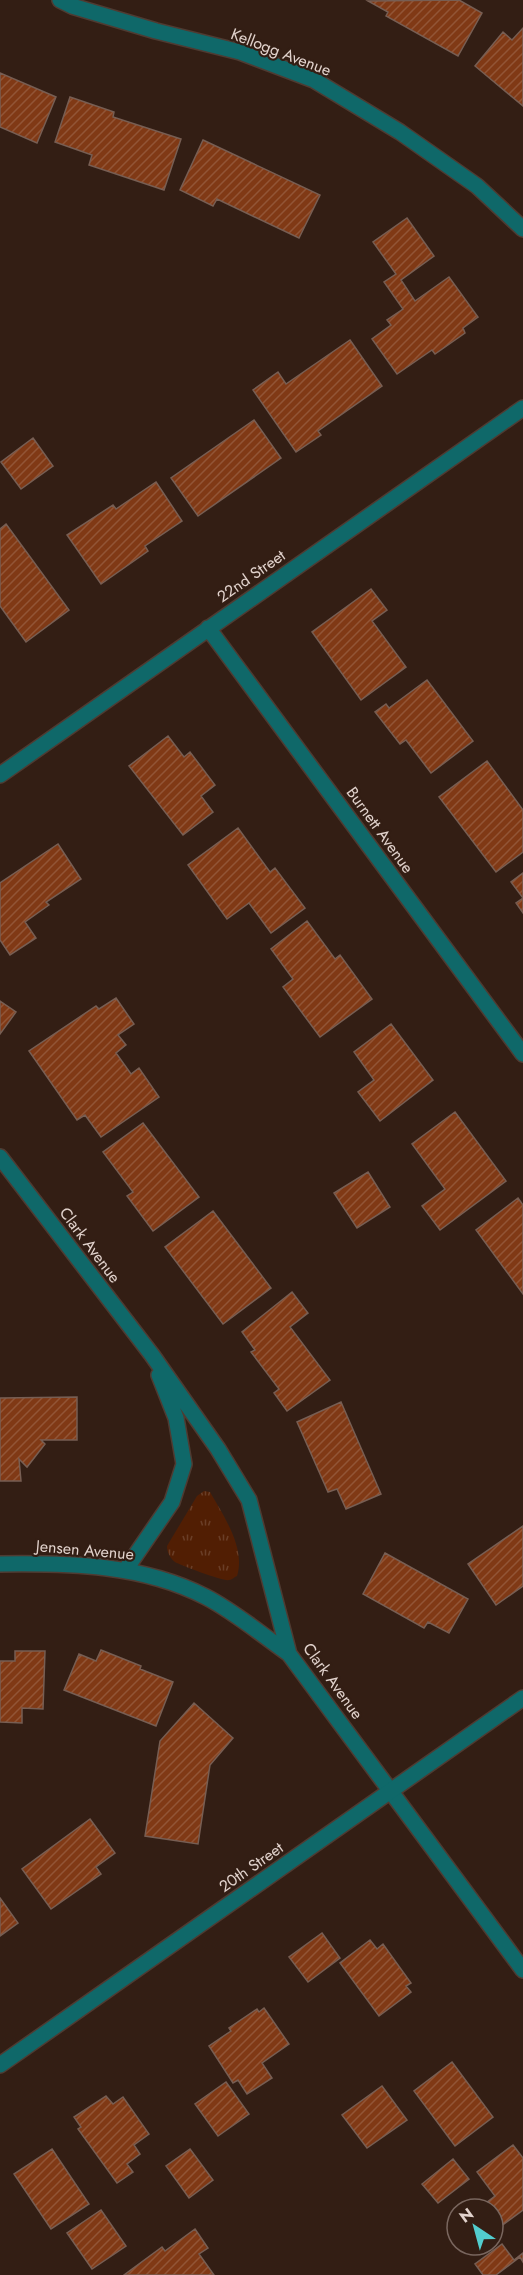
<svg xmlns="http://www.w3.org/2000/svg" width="523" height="2275" viewBox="0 0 523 2275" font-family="Jost,sans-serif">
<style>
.grass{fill:url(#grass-tufts)}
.building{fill:url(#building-hatch);stroke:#775e53;stroke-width:1.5}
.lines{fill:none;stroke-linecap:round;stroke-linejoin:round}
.minor-casing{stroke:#4f3b32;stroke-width:18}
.tertiary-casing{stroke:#4f3b32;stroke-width:18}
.minor{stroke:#0f6869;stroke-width:15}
.tertiary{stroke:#0f6869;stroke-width:15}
.labels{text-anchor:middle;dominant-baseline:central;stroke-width:4.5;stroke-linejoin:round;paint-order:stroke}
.street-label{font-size:16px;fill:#e2d3cd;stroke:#331e14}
</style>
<defs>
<pattern id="grass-tufts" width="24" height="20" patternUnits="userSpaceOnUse" patternTransform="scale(1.5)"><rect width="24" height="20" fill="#511e03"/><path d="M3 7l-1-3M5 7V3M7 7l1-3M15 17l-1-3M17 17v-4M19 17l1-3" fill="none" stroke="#6a3e27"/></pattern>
<pattern id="building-hatch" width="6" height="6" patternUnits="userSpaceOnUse" patternTransform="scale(1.5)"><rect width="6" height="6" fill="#803915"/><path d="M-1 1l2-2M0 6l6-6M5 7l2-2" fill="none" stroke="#925536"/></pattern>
</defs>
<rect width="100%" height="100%" fill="#331e14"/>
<path class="grass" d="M204 1491 210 1492C223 1515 246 1548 237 1576 234 1577 232 1580 229 1580 225 1582 180 1565 175 1562 170 1558 167 1552 167 1546L197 1496Z"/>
<path class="building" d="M459 0 482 13 458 56 386 16 388 12 368 1Z
M523 28V106L475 66 503 32 512 40Z
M0 73 56 97 37 143 0 127Z
M70 97 114 112 113 117 181 139 164 190 89 165 92 155 55 142Z
M203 140 320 195 299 238 217 199 213 206 180 190Z
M407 218 434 256 401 280 415 301 449 277 478 317 463 328 465 333 435 354 432 350 397 374 372 339 391 325 387 320 403 309 384 282 396 274 373 242Z
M350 340 382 386 318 431 321 435 296 452 253 390 278 372 286 384Z
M254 420 281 458 198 516 171 478Z
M33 438 53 466 21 489 1 462Z
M156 482 182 521 145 546 148 551 101 584 67 535 113 505 116 509Z
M6 524 69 610 26 642 0 606V529Z
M371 589 387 610 372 621 406 667 361 700 312 632Z
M427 680 473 741 431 773 406 740 400 744 375 712 386 704 389 708Z
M168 736 184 757 190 752 215 785 201 796 213 812 183 835 129 766Z
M487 761 523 810V852L496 872 439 797Z
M238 828 270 872 275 868 305 908 271 933 249 903 227 919 188 865Z
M58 844 81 879 46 902 49 905 25 922 36 938 10 955 0 940V883Z
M523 873V913L516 903 523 898 511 882Z
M307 921 335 959 340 955 372 999 320 1037 283 987 293 979 271 949Z
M116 998 134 1024 118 1035 126 1045 116 1053 131 1074 139 1068 159 1097 101 1137 85 1115 77 1120 29 1051 96 1006 99 1009Z
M0 1001 16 1012 0 1034Z
M391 1024 433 1080 380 1121 358 1092 374 1080 354 1052Z
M455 1112 506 1181 440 1230 422 1206 445 1189 412 1144Z
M143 1123 199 1197 153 1231 127 1196 133 1192 103 1152Z
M368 1172 390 1207 357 1228 334 1193Z
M518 1198 523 1205V1294L476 1230Z
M213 1211 271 1288 223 1324 165 1247Z
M292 1292 308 1313 290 1327 330 1380 287 1411 274 1393 279 1389 251 1352 255 1350 242 1332Z
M77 1397V1440H41L45 1444 27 1467 19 1459 21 1481H0V1398Z
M341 1402 381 1494 346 1509 337 1489 328 1492 297 1422Z
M523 1526V1586L496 1605 468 1564Z
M385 1553 468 1599 449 1633 428 1622 424 1628 363 1594Z
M101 1650 141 1666 140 1669 173 1682 156 1726 64 1690 79 1654 96 1661Z
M15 1651H45L43 1709 22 1708V1723L0 1722V1661H15Z
M194 1703 233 1738 210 1765 198 1844 145 1836 160 1741Z
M90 1819 115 1853 96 1867 101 1874 51 1909 22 1869Z
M0 1898 18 1923 0 1936Z
M322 1933 340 1958 308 1982 289 1957Z
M370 1940 377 1949 383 1944 411 1983 406 1986 411 1992 379 2016 340 1963Z
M264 2008 289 2044 262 2063 272 2078 247 2094 238 2080 233 2083 209 2046 231 2031 229 2028 257 2009 259 2012Z
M452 2062 493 2117 455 2146 414 2091Z
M226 2082 249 2114 218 2136 195 2104Z
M382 2086 407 2120 367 2148 342 2115Z
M106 2096 113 2104 123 2097 149 2134 134 2145 140 2154 127 2164 133 2172 117 2183 78 2129 81 2127 74 2117Z
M513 2145 523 2158V2210L493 2232V2209H478L495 2196 477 2172Z
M52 2149 89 2204 51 2229 14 2174Z
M190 2149 213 2180 189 2198 166 2166Z
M453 2159 469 2179 438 2203 422 2184Z
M101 2210 126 2246 92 2269 67 2233Z
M195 2229 208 2248 199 2254 214 2275H124L162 2247 165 2251Z
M502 2244 514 2260 523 2253V2262L520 2257 496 2275H483L475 2264Z"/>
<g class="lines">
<g class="minor-casing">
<path id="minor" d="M60 0 72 6 156 31 240 52 314 80 400 132 477 186 523 229
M208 628 523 1054
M0 775 523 408
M0 1157 152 1355 218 1449 249 1500 289 1654 523 1970
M0 1564C70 1563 142 1564 206 1597 235 1612 262 1635 289 1654
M126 1569 172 1502 184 1464 176 1418 159 1375"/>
</g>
<g class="tertiary-casing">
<path id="tertiary" d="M0 2065 523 1698"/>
</g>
<use href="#minor" class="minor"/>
<use href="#tertiary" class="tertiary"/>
</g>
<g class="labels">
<g class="street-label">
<text transform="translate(281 52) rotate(21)">Kellogg Avenue</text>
<text transform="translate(251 576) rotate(-35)">22nd Street</text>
<text transform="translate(380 830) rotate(54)">Burnett Avenue</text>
<text transform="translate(90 1245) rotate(53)">Clark Avenue</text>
<text transform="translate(85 1550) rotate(5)">Jensen Avenue</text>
<text transform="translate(333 1681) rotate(54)">Clark Avenue</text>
<text transform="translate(251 1867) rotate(-35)">20th Street</text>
</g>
</g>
<g transform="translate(475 2227) rotate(324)"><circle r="28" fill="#331e14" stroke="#79665e" stroke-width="1.5"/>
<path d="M0-4.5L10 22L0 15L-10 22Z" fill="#52cdce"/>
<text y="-9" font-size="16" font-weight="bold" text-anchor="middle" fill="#e2d3cd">N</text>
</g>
</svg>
